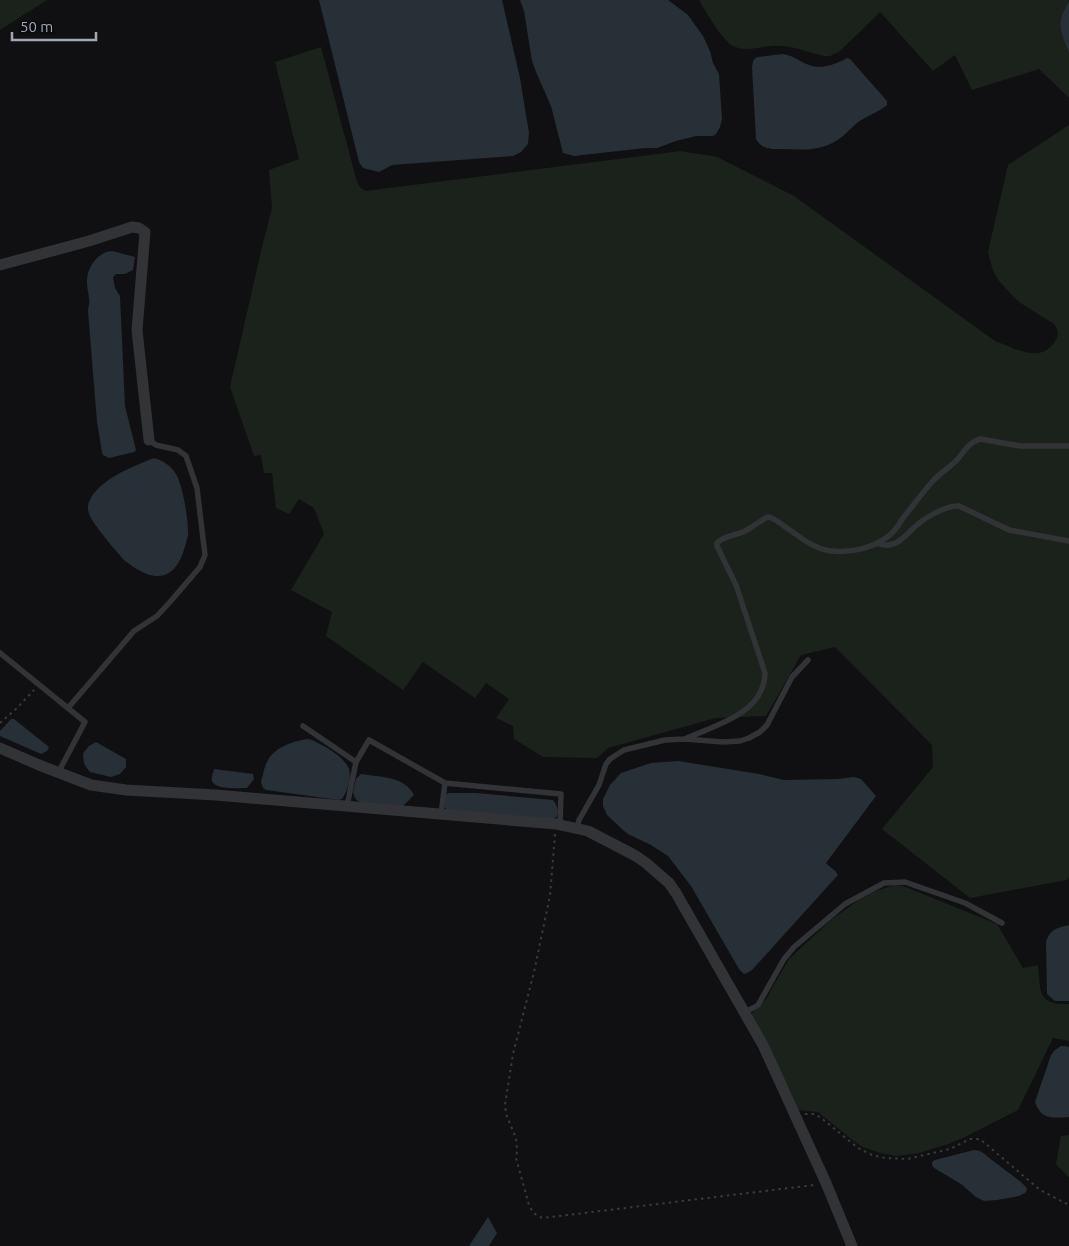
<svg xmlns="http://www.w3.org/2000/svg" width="1069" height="1246" viewBox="0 0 1069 1246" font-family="Ubuntu,sans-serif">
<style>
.green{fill:#1b221b}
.water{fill:#263036}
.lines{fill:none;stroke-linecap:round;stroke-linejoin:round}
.path{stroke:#373a3e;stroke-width:2;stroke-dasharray:2.5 4;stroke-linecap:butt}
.lane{stroke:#313337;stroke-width:5.5}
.street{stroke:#313337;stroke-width:11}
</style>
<rect width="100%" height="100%" fill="#101012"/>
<path class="green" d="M0 0H47L0 30Z
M699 0H1069V98L1039 69 972 90 955 55 933 71 880 12 840 51 830 56H824C807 52 789 44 771 46 760 47 744 52 733 46 722 40 706 12 699 0Z
M321 47 357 182 360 187 365 191 681 151C693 154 705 154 717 157L794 196 995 341C1013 347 1039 364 1054 343 1059 336 1059 331 1054 324L1019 302 1011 294 999 281 993 271 988 252 1008 165 1069 125V878L1066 880 970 898 882 829 933 767 932 745 835 647 801 655 766 716 716 718 608 748 597 758 543 757 514 739 513 726 496 718 509 699 486 683 475 698 423 662 403 690 326 636 332 612 291 590 324 534 314 508 299 499 289 514 276 508 272 473H264L261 455 254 456 230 387 261 251 272 208 269 170 299 159 275 62Z
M894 885 903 886 997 924 1023 968 1038 965C1041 991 1036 1005 1069 1004V1041L1053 1038 1018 1110 963 1138 948 1144 919 1153 896 1156 880 1153 863 1147 855 1142 818 1112 797 1110 750 1015 767 998 772 988 789 959 832 919 859 900 876 891Z
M1069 1135V1178L1056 1164 1061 1136Z"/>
<path class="water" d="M319 0H502L520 78 529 133 528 144 521 152 513 156 392 165 379 172 363 168 359 162Z
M520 0H668L688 15 703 36 710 51 713 63 719 74 722 119 720 127 716 134 713 136H696L676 141 657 148H645L574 156 563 153 551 106 536 72 532 61 524 11Z
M1069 2V53C1061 32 1055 23 1069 2Z
M783 54C793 55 800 62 809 65 822 70 836 64 847 58L850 59 887 101V105C879 112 866 116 857 123 852 127 848 132 843 136 825 151 806 150 784 149 773 149 762 150 756 139L752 67C753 62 753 58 758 57Z
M112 251 135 257 133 270 125 274H116L113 277 115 288 120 296 125 406 136 450 134 452 109 458 103 455 102 452 97 422 88 311C88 307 90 303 89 299 89 294 87 289 87 283 86 269 97 252 112 251Z
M154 458C163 460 173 467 177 476 183 488 188 518 188 531 189 535 187 539 186 543 182 558 175 577 156 576 146 576 133 567 125 561 120 556 92 523 90 516 88 512 87 506 89 502 97 480 134 466 154 458Z
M11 719H14L49 747 47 751 41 754 0 736V731Z
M309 739C322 744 344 756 349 769 352 778 347 792 342 799L339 800 266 790 263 788 261 782C263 776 264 766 268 760 275 747 295 740 309 739Z
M96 742 126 759V767L120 774 111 777 90 772 86 767 84 763 83 755 84 752 89 746Z
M678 761 759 774 784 780 838 779 854 777 861 779 876 796 826 863C829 867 836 870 838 875L752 970 747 973 744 974 739 969 691 886 668 856 651 845 628 834 623 830 607 815 603 806V799L610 785 621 773 651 763Z
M214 769 253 774 254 779 247 788C239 788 215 790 212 781 211 778 213 773 214 769Z
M361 774C379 777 405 776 414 795L403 806 363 804 357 800 355 798 353 792 356 779Z
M448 793H476L553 800C557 805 561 815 554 819L448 810 445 808C445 803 443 797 448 793Z
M1069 925V1001H1055L1047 994 1046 942C1050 929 1057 928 1069 925Z
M1061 1046H1064L1069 1047V1117C1053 1118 1041 1120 1035 1102L1051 1055 1055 1050Z
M974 1150C980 1150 984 1153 988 1157L1021 1182 1026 1187 1027 1190 1025 1193 1019 1196 997 1200 984 1201 976 1197 961 1184 934 1168 932 1165V1162L935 1160Z
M488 1217 497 1233 489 1246H469Z"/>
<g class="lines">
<path class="path" d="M0 723 17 708 34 690
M555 834 550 896 534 972 513 1054 505 1105 506 1114 516 1138 517 1151 516 1158 529 1205C532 1211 535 1216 543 1218L814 1185
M805 1114H814L820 1117 858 1148 872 1155 885 1158 907 1159 950 1149 970 1139H980L1040 1190 1069 1205"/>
<path class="lane" d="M877 543C896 551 905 535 917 525 926 517 947 505 959 506L1009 530 1069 541
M0 653 85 722 58 773
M68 708 134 631 157 616 170 602 200 567 205 555 197 488 186 456 178 450 156 445 149 440
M303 726 356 762
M685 739C715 725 764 714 765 673L736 585 717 546V543C725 535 734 536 743 532 752 528 759 521 768 517 774 518 779 522 784 526 799 536 813 549 831 551 852 553 876 548 892 533 896 529 900 523 903 518 913 506 922 493 932 482 939 474 947 469 955 462 964 453 967 443 980 439L1020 446H1069
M347 806 356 762 369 740 445 783
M441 814 445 783 561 794 560 825
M577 828 579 820 599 785 606 764 610 759 624 750 665 740 685 739 723 742 740 741 749 738 760 732 767 725 792 677 808 660
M744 1012 753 1008 758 1005 784 959 794 947 845 904 884 883 905 882 965 903 1002 923"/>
<path class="street" d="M0 265 89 241 132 227 139 228 145 232 137 330 149 440
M0 748 39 765 91 785 126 790 216 795 556 824 588 831 636 856 646 863 669 883 676 893 763 1045 826 1183 852 1246"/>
</g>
<path d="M12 32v8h84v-8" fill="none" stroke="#a1a8b4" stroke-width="2.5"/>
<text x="20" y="32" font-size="15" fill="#a1a8b4" stroke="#0b0c0d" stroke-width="4" paint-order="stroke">50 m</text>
</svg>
